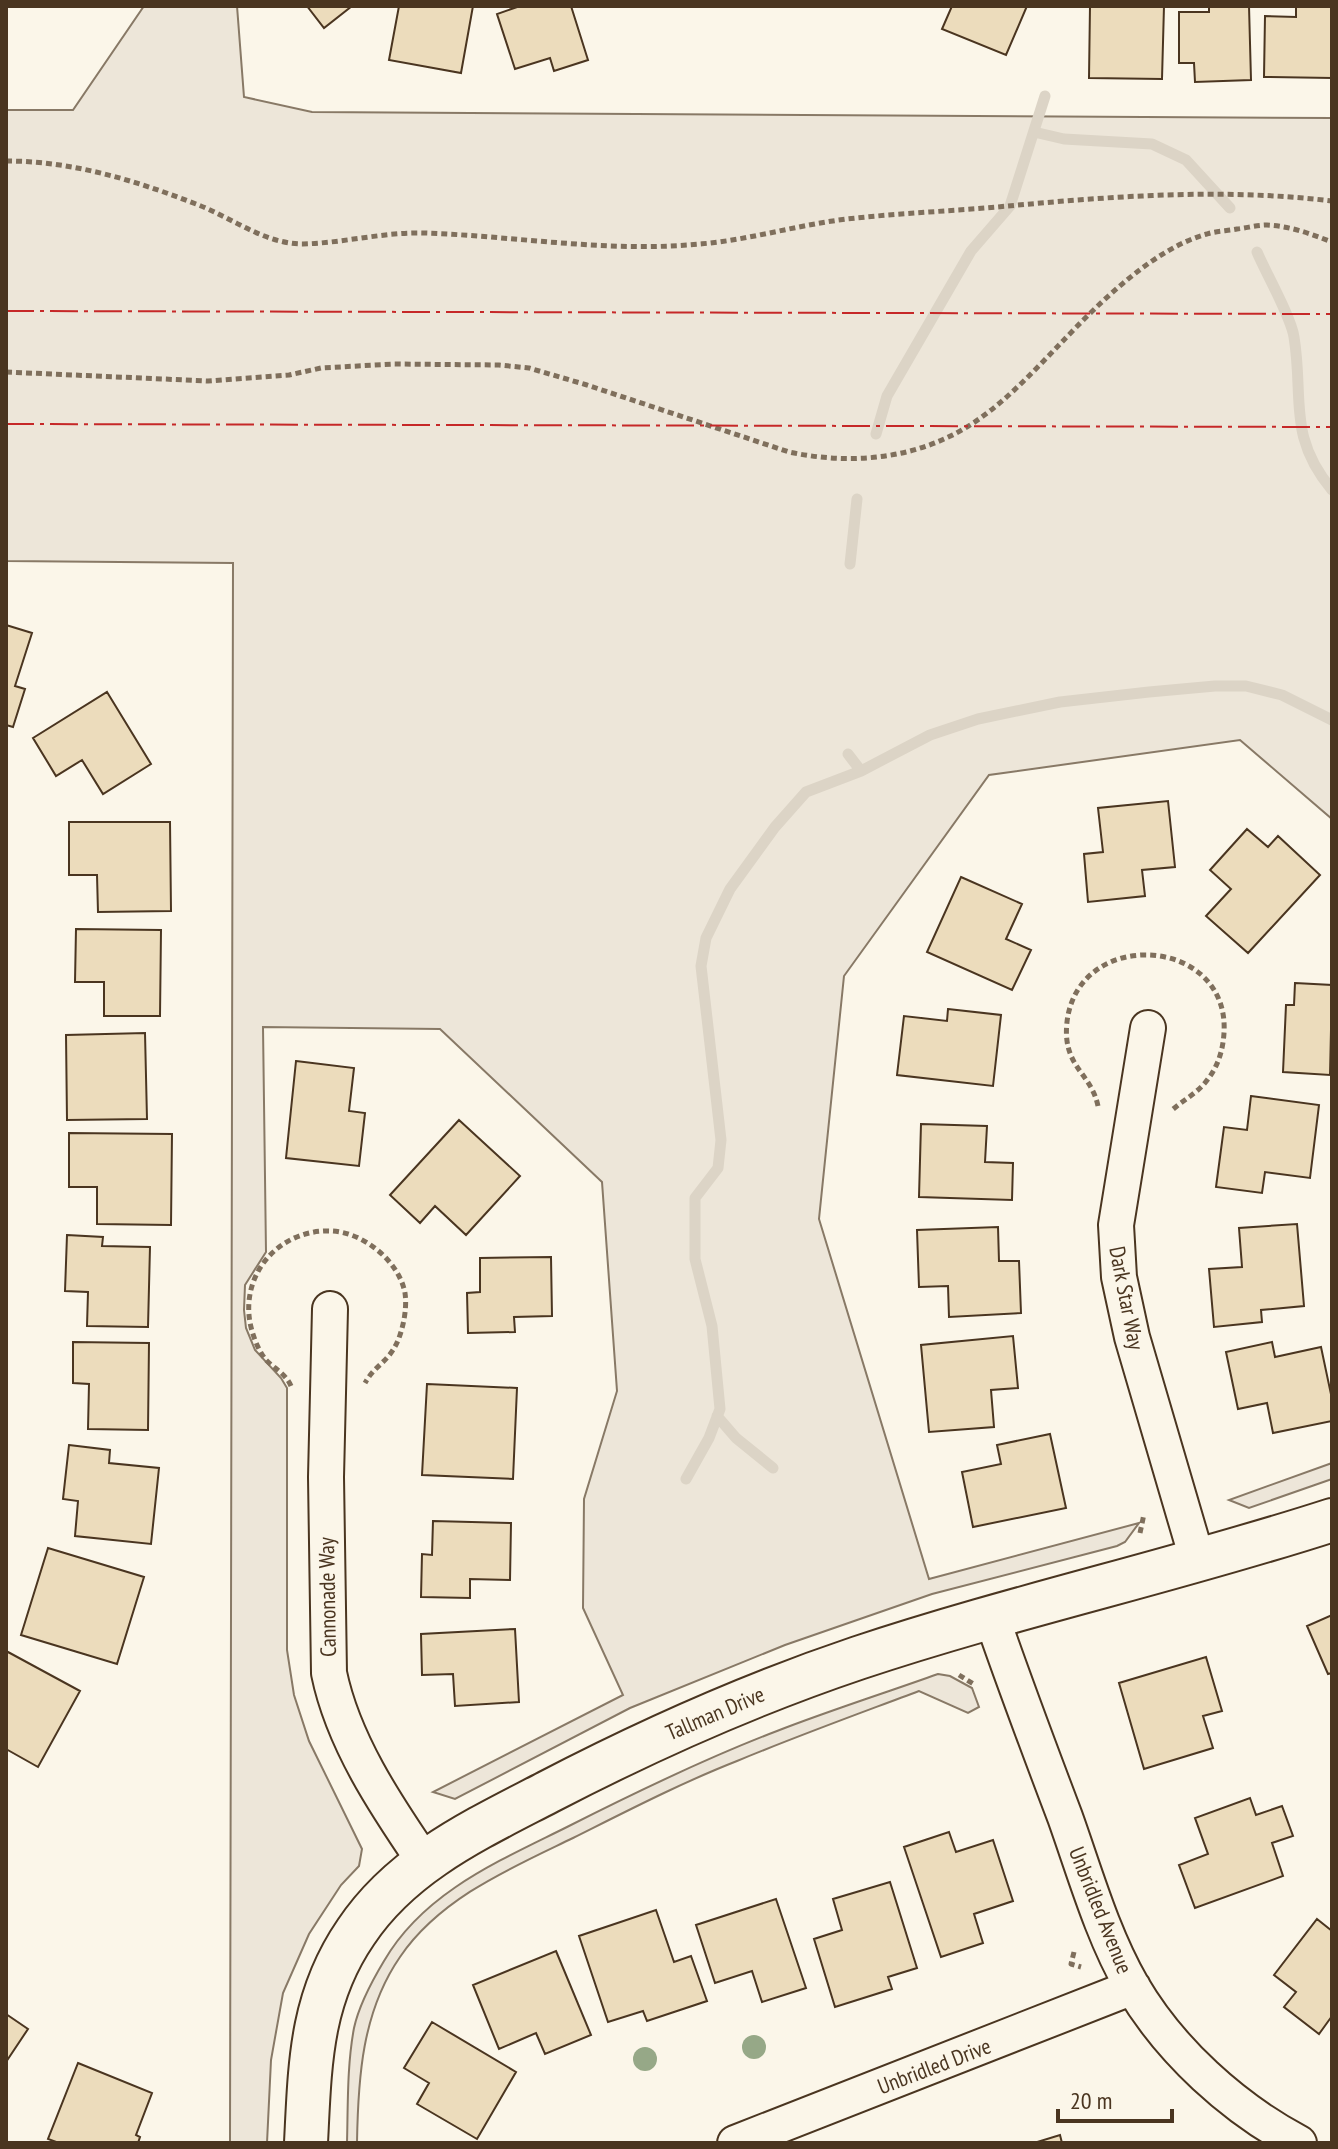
<svg xmlns="http://www.w3.org/2000/svg" width="1338" height="2149" viewBox="0 0 1338 2149" font-family="'PT Sans Narrow',sans-serif">
<style>
.green{fill:#ede6d9;stroke:#887966;stroke-width:2}
.lines{fill:none;stroke-linecap:round;stroke-linejoin:round}
.stream{stroke:#dcd4c6;stroke-width:11}
.building{fill:#ecdcbc;stroke:#4a3520;stroke-width:2}
.minor-casing{stroke:#4a3520;stroke-width:38}
.tertiary-casing{stroke:#4a3520;stroke-width:46}
.path{stroke:#7f6f5c;stroke-width:5;stroke-dasharray:6 4;stroke-linecap:butt}
.minor{stroke:#fbf6e9;stroke-width:34}
.tertiary{stroke:#fbf6e9;stroke-width:42}
.power{stroke:#c62828;stroke-width:2;stroke-dasharray:28 6 4 6;stroke-linecap:butt}
.tree{fill:#96a887}
.labels{text-anchor:middle;dominant-baseline:central;stroke-width:6;stroke-linejoin:round;paint-order:stroke}
.street-label{font-size:22px;fill:#4a3520;stroke:#fbf6e9}
</style>
<rect width="100%" height="100%" fill="#fbf6e9"/>
<path class="green" d="M144 6H237L244 97 312 112 1332 118V819L1240 740 989 775 844 976 819 1219 929 1579 1139 1523 1125 1542 1117 1546 932 1594 785 1645 630 1708 455 1799 433 1792 623 1695 583 1608 584 1499 617 1391 602 1182 440 1029 263 1027 266 1252 245 1285 244 1310 246 1328 255 1350 281 1378 287 1388V1650L294 1695 309 1741 362 1849 359 1866 341 1885 309 1934 283 1993 271 2060 267 2143H230L233 563 6 561V110H73Z
M1332 1463V1479L1249 1508 1229 1500Z
M938 1674 950 1676 972 1688 979 1707 968 1713 919 1691C858 1714 797 1736 737 1761 681 1783 627 1811 573 1838 511 1868 440 1898 400 1957 362 2012 358 2078 357 2143H347C348 2105 347 2065 354 2028 359 2005 372 1981 384 1961 424 1892 499 1861 567 1827 636 1792 706 1758 777 1731 831 1710 885 1693 938 1674Z"/>
<g class="lines">
<path class="stream" d="M1034 132 1064 139 1152 144 1186 160 1230 208
M1257 252C1266 273 1291 317 1294 337 1304 398 1287 436 1332 490
M876 434 887 396 971 251 1010 206 1045 96
M850 564 857 499
M848 754 861 771 930 735 978 719 1060 702 1149 692 1215 686H1246L1282 695 1332 720
M717 1416 736 1438 773 1468
M686 1479 709 1438 720 1409 712 1326 695 1259V1198L718 1168 721 1140 701 966 706 938 730 889 775 827 806 792 861 771"/>
</g>
<path class="building" d="M307 6H352L324 28Z
M399 6H473L461 73 389 60Z
M520 6H571L588 60 554 71 550 58 515 69 497 14Z
M952 6H1027L1006 55 942 29Z
M1090 6H1164L1162 79 1089 78Z
M1209 6H1249L1251 80 1195 82 1194 63H1179V12H1209Z
M1296 6H1332V78L1264 77 1265 16 1296 17Z
M6 625 32 633 15 686 25 689 13 727 6 725Z
M107 692 151 764 103 794 82 760 56 776 33 738Z
M1168 801 1175 867 1142 870 1145 896 1088 902 1084 854 1103 852 1098 808Z
M69 822H170L171 911 98 912 97 875H69Z
M1247 829 1268 847 1278 836 1320 875 1248 953 1206 916 1231 889 1210 870Z
M961 877 1022 904 1006 939 1031 950 1012 990 927 952Z
M76 929 161 930 160 1016H104V982H75Z
M1295 983 1332 985 1330 1075 1283 1072 1286 1005H1294Z
M948 1009 1001 1015 993 1086 897 1075 904 1016 947 1021Z
M145 1033 147 1119 67 1120 66 1035Z
M296 1061 354 1068 349 1111 365 1113 359 1166 286 1158Z
M1251 1096 1319 1105 1310 1178 1265 1172 1262 1193 1216 1187 1224 1127 1247 1130Z
M459 1120 520 1176 466 1235 435 1206 420 1223 390 1195Z
M921 1124 987 1126 985 1162 1013 1163 1012 1200 919 1197Z
M69 1133 172 1134 171 1225 97 1224V1187H69Z
M1297 1224 1304 1306 1261 1310 1262 1322 1214 1327 1209 1269 1242 1267 1239 1228Z
M998 1227 999 1261H1019L1021 1313 949 1317 948 1286 919 1287 917 1230Z
M67 1235 103 1237 102 1246 150 1247 148 1327 87 1326 88 1292 65 1291Z
M551 1257 552 1316 514 1317 515 1332 468 1333 467 1293 480 1292V1258Z
M1013 1336 1018 1388 991 1390 994 1427 929 1432 921 1345Z
M73 1342 149 1343 148 1430 88 1429 89 1384 73 1383Z
M1272 1342 1275 1357 1321 1347 1332 1399V1421L1273 1433 1267 1403 1238 1409 1226 1352Z
M427 1384 517 1388 513 1479 422 1475Z
M1050 1434 1066 1508 973 1527 962 1472 1001 1464 997 1445Z
M69 1445 110 1450 109 1463 159 1468 151 1544 75 1536 78 1501 63 1499Z
M433 1521 511 1523 510 1580 470 1579V1598L421 1597 422 1554 432 1555Z
M48 1548 144 1577 117 1664 21 1635Z
M1332 1615V1673L1328 1674 1307 1626Z
M515 1629 519 1702 455 1706 453 1674 422 1675 421 1634Z
M8 1652 80 1691 38 1767 6 1749V1655Z
M1206 1657 1222 1711 1203 1716 1213 1748 1144 1769 1119 1683Z
M1250 1798 1256 1815 1282 1806 1293 1836 1272 1843 1283 1876 1195 1908 1179 1865 1208 1854 1195 1818Z
M949 1832 956 1852 993 1840 1013 1901 974 1914 983 1943 941 1957 904 1847Z
M890 1882 917 1968 888 1977 892 1989 835 2007 814 1939 842 1930 833 1899Z
M776 1899 806 1988 762 2002 752 1971 715 1983 696 1925Z
M656 1910 674 1962 691 1956 707 2001 647 2021 643 2011 608 2022 579 1936Z
M1317 1919 1332 1931V2016L1319 2034 1284 2007 1296 1992 1274 1975Z
M556 1951 591 2035 545 2054 536 2033 499 2049 473 1985Z
M6 2014 28 2029 6 2062Z
M432 2022 516 2072 477 2139 417 2104 429 2083 404 2068Z
M78 2063 152 2093 136 2135 140 2137 138 2143H59L48 2139Z
M1060 2135 1062 2143H1034Z"/>
<g class="lines">
<g class="minor-casing">
<path id="minor" d="M1148 1028 1116 1225 1119 1277 1132 1337 1198 1562
M330 1309 326 1477 329 1673C343 1741 385 1804 424 1861
M992 1618C1015 1685 1040 1751 1065 1817 1085 1873 1102 1934 1132 1986 1170 2051 1233 2108 1299 2143
M735 2143 1133 1987"/>
</g>
<g class="tertiary-casing">
<path id="tertiary" d="M306 2143C310 2065 310 1999 356 1932 402 1863 477 1829 548 1792 648 1740 751 1694 858 1658 1014 1606 1175 1571 1332 1520"/>
</g>
<path class="path" d="M6 161C72 161 134 180 196 204 231 217 264 244 303 244 343 243 383 232 424 233 516 236 608 253 700 244 749 240 797 225 847 219 900 213 955 211 1008 206 1115 196 1225 188 1332 201
M6 372 208 381 289 375 321 368 394 364 499 365 529 368 587 385 789 452C840 463 896 461 944 439 990 419 1027 378 1061 343 1098 304 1154 248 1207 234 1216 231 1227 231 1237 229 1247 228 1257 225 1267 225 1290 226 1311 234 1332 242
M1098 1106C1091 1072 1062 1067 1067 1022 1078 926 1230 936 1224 1033 1223 1050 1218 1066 1208 1079 1198 1093 1183 1100 1171 1111
M291 1386C286 1374 275 1369 266 1360 257 1349 250 1329 249 1315 245 1267 284 1229 331 1231 363 1232 399 1261 405 1293 407 1307 404 1323 400 1335 391 1362 376 1363 365 1383
M1140 1533 1144 1514
M959 1675 975 1685
M1074 1952 1071 1964 1081 1967"/>
<use href="#minor" class="minor"/>
<use href="#tertiary" class="tertiary"/>
<path class="power" d="M6 311 1332 314
M6 424 1332 427"/>
</g>
<g class="tree">
<circle cx="754" cy="2047" r="12"/>
<circle cx="645" cy="2059" r="12"/>
</g>
<g class="labels">
<g class="street-label">
<text transform="translate(1127 1298) rotate(79)">Dark Star Way</text>
<text transform="translate(327 1597) rotate(-91)">Cannonade Way</text>
<text transform="translate(715 1713) rotate(-23)">Tallman Drive</text>
<text transform="translate(1101 1910) rotate(68)">Unbridled Avenue</text>
<text transform="translate(934 2066) rotate(-21)">Unbridled Drive</text>
</g>
</g>
<rect width="1338" height="2149" fill="none" stroke="#4a3520" stroke-width="16"/>
<path d="M1058 2109v12h114v-12" fill="none" stroke="#4a3520" stroke-width="4"/>
<text x="1070" y="2109" font-size="24" fill="#4a3520" stroke="#fbf6e9" stroke-width="6" paint-order="stroke">20 m</text>
</svg>
